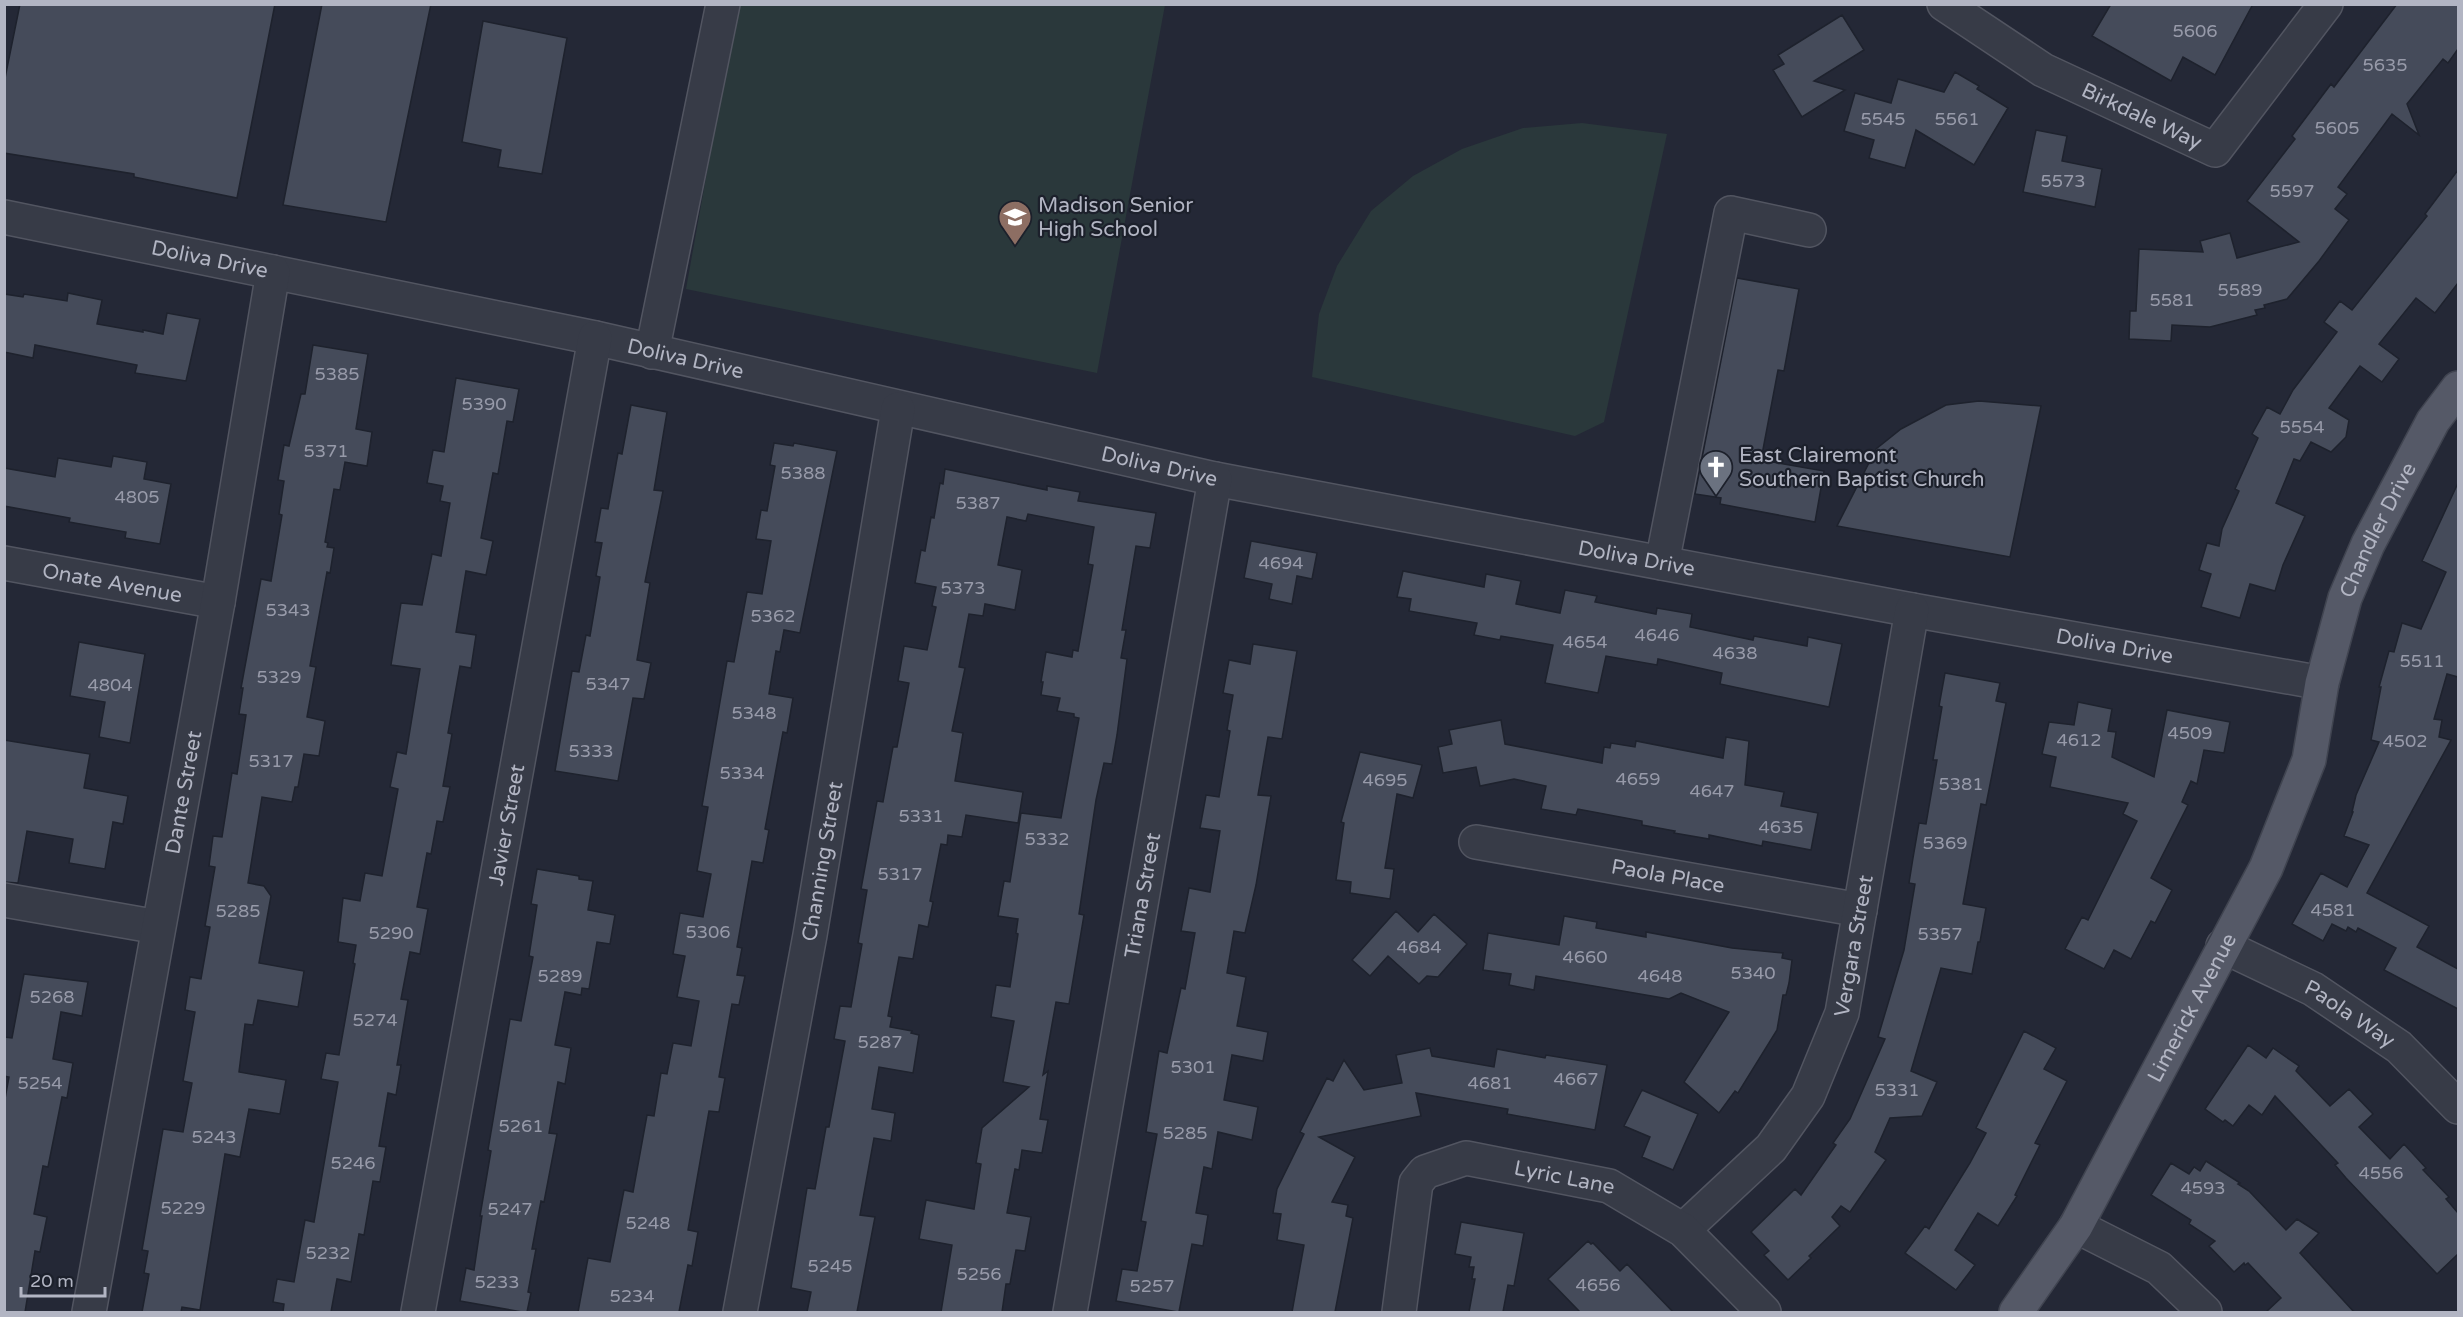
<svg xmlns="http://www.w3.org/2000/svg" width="2463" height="1317" viewBox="0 0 2463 1317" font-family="'Varela Round',sans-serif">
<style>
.green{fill:#2a383b}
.building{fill:#454b5a;stroke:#1e222d;stroke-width:1.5}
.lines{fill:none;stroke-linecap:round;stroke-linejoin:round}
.minor-casing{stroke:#525561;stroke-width:36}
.major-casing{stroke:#404450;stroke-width:36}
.minor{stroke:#373b47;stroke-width:33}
.major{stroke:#555967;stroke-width:33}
.labels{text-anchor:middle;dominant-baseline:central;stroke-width:4.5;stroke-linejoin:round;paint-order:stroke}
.number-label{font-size:18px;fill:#979aa9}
.street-label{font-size:21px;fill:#b2b5c3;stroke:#1c202b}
.poi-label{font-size:21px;fill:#b2b5c3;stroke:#1c202b;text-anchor:start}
</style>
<rect width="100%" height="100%" fill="#242836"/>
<path class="green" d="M737 5H1165L1097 373 686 289Z
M1582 123 1667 134 1604 422 1575 436 1312 377 1319 314 1337 266 1371 211 1413 176 1462 149 1523 128Z"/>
<path class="building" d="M20 4H275L237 198 134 177V174L4 153V83Z
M322 4H431L386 222 283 205Z
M2111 4H2253L2215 75 2183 57 2171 81 2092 36Z
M2397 4H2458V49L2448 63 2443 59 2407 104 2419 135 2392 114 2338 187 2347 194 2335 209 2349 220 2319 261 2287 299 2264 305 2265 308 2255 310 2257 315 2210 327 2172 325 2171 341 2129 339 2130 311H2136L2139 249 2203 252 2200 241 2230 233 2237 258 2299 242 2247 201 2295 139 2292 136 2331 84 2334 87Z
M1842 15 1864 50 1814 81 1845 90 1802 117 1773 70 1784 64 1778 55Z
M483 21 567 38 542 174 498 167 501 150 462 142Z
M1955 72 1979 86 1977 89 2008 108 1974 165 1916 130 1905 168 1869 158 1874 140 1844 131 1855 93 1891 103 1898 79 1944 92Z
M2036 130 2067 136 2062 161 2102 169 2095 207 2023 192Z
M2458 170V283L2435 313 2416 298 2379 344 2399 359 2382 382 2360 366 2329 408 2349 420 2346 437 2331 452 2311 442 2300 461 2294 459 2276 503 2305 516 2283 565 2275 591 2250 584 2240 618 2201 607 2211 574 2199 570 2207 543 2219 546 2222 529 2239 491 2235 489 2258 438 2252 434 2267 407 2280 414 2293 390 2337 332 2324 322 2340 301 2352 310 2427 216 2425 214Z
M1737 278 1799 289 1784 371 1778 370 1761 460 1824 471 1815 522 1720 504 1721 498 1695 494Z
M68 293 102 300 97 324 143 332V330L163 334 167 313 200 319 186 381 135 373 137 365 35 345 33 358 4 352V294L23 297 24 294 67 301Z
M313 345 368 354 356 429 372 432 367 466 345 462 340 490 334 489 325 542 328 543 327 547 334 548 330 573 327 572 310 666 316 667 307 717 325 721 319 756 304 754 298 787H295L292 802 262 797 248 883 264 886 271 896 259 963 304 971 298 1007 258 1000 253 1025 245 1024 239 1072 286 1080 280 1114 249 1109 240 1157 225 1154 200 1310 182 1307 181 1312H142L149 1274 144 1273 148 1251 142 1250 163 1129 183 1132 192 1083 183 1081 195 1012 185 1010 190 977 201 979 210 927 205 926 215 867 209 866 213 836 222 837 232 773 237 774 246 715 239 714 243 688H241L261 579 271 581 282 515 279 514 284 481 278 480 284 445 289 446 301 394H305Z
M456 378 519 389 513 422 507 421 498 474 493 473 481 538 493 541 486 575 466 571 456 632 476 635 471 668 460 666 448 733 452 734 443 786 450 787 443 822 437 821 431 854 427 853 417 907 428 909 420 954 410 952 401 999 408 1000 397 1065H401L396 1095 388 1093 379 1146 386 1147 380 1182 373 1181 364 1235 359 1234 351 1282 337 1279 331 1312H283L284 1304 273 1302 277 1279 294 1282 305 1220 314 1222 338 1082 321 1079 326 1053 339 1055 355 964 353 963 356 945 338 942 343 898 360 901 365 873 382 876 398 789 390 787 397 752 406 754 420 669 391 665 401 603 422 605 432 554 441 556 450 503 440 501 443 486 427 483 433 450 444 452Z
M1979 401 2041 406 2010 557 1837 526 1876 449 1901 429 1946 405Z
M631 405 667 412 654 490 663 491 645 582 650 583 637 660 651 663 644 699 633 698 618 781 555 771 572 671 579 672 586 635 590 636 600 577 596 576 602 543 595 542 601 508 608 509 618 453 622 454Z
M774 443 793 446 794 443 837 451 800 633 784 630 780 652 776 651 769 694 793 698 787 733 783 732 765 829 769 830 763 863 752 861 737 947 742 948 737 975 745 976 739 1005 732 1004 719 1077 725 1078 719 1112 709 1111 688 1230 698 1232 692 1266 688 1265 679 1312H578L588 1258 610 1262 624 1190 633 1192 647 1115 654 1116 661 1073 667 1074 673 1043 691 1046 699 1001 677 997 685 956 673 954 680 913 703 917 711 874 697 871 708 807 702 806 727 661 734 662 747 592 762 594 771 541 756 539 761 510 767 511 775 466 770 465Z
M113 456 147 462 144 479 171 484 160 544 125 538 126 532 69 522 70 518 4 506V468L55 477 58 458 111 467Z
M945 469 1047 490V486L1080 492 1078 501 1156 513 1150 548 1136 546 1122 630H1126L1121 658 1127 659 1117 735 1112 764 1104 763 1096 800 1079 914 1084 915 1069 1004 1056 1002 1043 1075 1048 1071 1040 1119 1048 1120 1042 1153 1022 1150 1019 1170 1015 1169 1007 1213 1031 1217 1025 1251 1016 1250 1010 1284H1006L1002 1312H941L952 1245 919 1239 926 1200 974 1209 981 1164 976 1163 982 1128 1029 1087 1003 1082 1014 1021 991 1017 996 985 1010 987 1018 934 1016 933 1018 919 998 916 1004 881 1010 882 1021 813 1061 818 1079 718 1074 717V714L1057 711 1060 698 1041 695 1043 682H1041L1046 652 1072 657 1073 650 1078 651 1093 565 1088 564 1094 527 1028 514 1026 521 1007 517 998 565 1022 570 1015 610 985 604 983 616 969 614 959 667 965 668 952 731 963 733 955 781 1023 792 1018 823 966 815 962 837 948 835 947 845 941 844 930 901 933 902 928 927 919 925 913 959 899 957 888 1016 892 1017 890 1027 912 1031 911 1033 919 1035 913 1073 879 1067 872 1109 895 1113 891 1141 874 1138 860 1215 875 1217 857 1312H807L811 1292 791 1288 807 1188 815 1189 826 1127H829L845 1041 834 1039 840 1006 851 1007 862 944 858 943 867 890 861 889 877 801 883 802 893 747H897L909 683 898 681 904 646 927 650 936 607 932 606 936 587 915 583 921 550 925 551 931 517 934 518 940 483 943 484Z
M2458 483V677L2447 674 2434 719 2442 720 2439 737 2451 740 2367 893 2429 926 2417 947 2458 969V1009L2384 970 2396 948 2358 928 2356 932 2348 927 2346 931 2332 924 2323 941 2292 924 2321 873 2347 887 2369 845 2344 836 2353 812H2352L2356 795 2379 742 2371 740 2381 687H2379L2389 651 2394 652 2402 623 2421 629 2446 572 2422 561Z
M1251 541 1317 553 1312 579 1297 576 1292 604 1269 599 1272 584 1244 578Z
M1403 571 1484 587 1486 574 1521 581 1516 604 1560 613 1565 590 1597 596 1595 602 1656 614 1657 608 1692 614 1690 627 1753 640 1754 636 1807 646 1808 637 1842 644 1829 707 1720 684 1722 673 1658 659 1657 665 1606 656 1598 693 1545 683 1553 645 1501 636 1500 640 1474 635 1477 623 1409 611 1411 599 1397 597Z
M79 642 145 654 130 743 99 737 105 702 70 696Z
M1253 644 1297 651 1282 739 1268 737 1258 795 1271 796 1256 885 1245 933 1234 931 1227 973 1246 977 1237 1026 1268 1032 1263 1061 1232 1055 1224 1100 1258 1107 1252 1140 1218 1132 1212 1169 1204 1167 1196 1213 1208 1215 1203 1246 1192 1244 1179 1312H1178L1116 1301 1122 1269 1137 1271 1146 1222 1141 1221 1157 1134 1146 1132 1159 1051 1167 1053 1181 988 1185 989 1195 933 1181 931 1189 888 1210 892 1220 831 1200 828 1206 795 1219 797 1230 731 1227 730 1233 695 1223 693 1229 660 1250 664Z
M1945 673 2000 683 1996 701 2006 703 1986 805 1981 804 1963 904 1986 908 1980 942H1978L1972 974 1941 968 1911 1071 1937 1082 1922 1116 1890 1118 1875 1152 1886 1160 1850 1212 1841 1206 1832 1217 1840 1226 1809 1256 1811 1258 1788 1280 1764 1255 1769 1251 1751 1232 1795 1189 1801 1195 1836 1145 1833 1143 1850 1119 1885 1039 1878 1037 1904 950 1915 884 1909 883 1913 858 1919 823 1926 824 1937 760H1933L1942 707 1939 706Z
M2078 702 2112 709 2108 731 2116 732 2112 757 2154 777 2167 710 2230 722 2224 753 2204 750 2197 784 2191 781 2182 802 2188 805 2151 878 2172 890 2155 923 2151 921 2131 959 2114 950 2104 969 2065 949 2082 917 2088 920 2137 821 2123 814 2128 803 2050 787 2056 757 2042 754 2049 722 2074 725Z
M1501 720 1505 744 1602 763 1604 747 1610 748 1611 743 1635 747 1636 741 1723 758 1726 737 1749 741 1745 785 1784 792 1781 806 1818 813 1811 850 1763 841 1762 846 1709 835V839L1674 833 1675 831 1642 825V821L1578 809 1576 815 1541 809 1546 786 1514 779 1480 786 1476 767 1443 773 1438 747 1452 744 1449 730Z
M4 740 90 754 84 788 128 796 123 824 113 822 105 869 69 863 73 839 27 831 18 883 4 882Z
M1360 752 1422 765 1413 798 1397 794 1385 868 1394 869 1390 899 1350 893 1351 882 1336 880 1344 823 1341 822Z
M537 869 579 876V879L593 881 588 910 615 915 610 944 597 942 589 989 582 988 581 995 565 992 555 1045 571 1048 565 1084 558 1082 549 1133 557 1134 544 1202 541 1201 532 1249H536L528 1292 531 1293 527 1312H522L460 1301 466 1268 474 1270 482 1216H480L491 1151 488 1150 510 1019 521 1021 533 957 529 956 537 905 531 904Z
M1396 911 1418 932 1434 914 1467 944 1438 977 1427 976 1419 984 1388 956 1370 976 1352 960Z
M1564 916 1597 922 1596 928 1646 937V932L1732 948 1783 953 1782 958 1792 960 1789 983 1786 995H1783L1777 1030 1738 1093 1735 1091 1719 1113 1684 1082 1729 1012 1681 993 1669 999 1536 976 1534 990 1509 985 1511 974 1483 970 1488 933 1559 945Z
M24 974 88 982 82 1016 61 1012 53 1059 73 1063 67 1098 62 1097 48 1167 43 1166 34 1214 47 1217 40 1252 35 1251 25 1312H4V1104L9 1077 4 1076V1037L12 1038Z
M2024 1031 2056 1048 2044 1069 2067 1081 2035 1143 2040 1145 2015 1195 2017 1196 1998 1226 1978 1213 1955 1250 1975 1265 1956 1290 1905 1253 1925 1226 1929 1229 1970 1163 1986 1133 1976 1128Z
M2248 1045 2266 1058 2273 1048 2299 1066 2296 1071 2330 1106 2349 1089 2373 1114 2359 1127 2390 1159 2404 1144 2426 1168 2423 1170 2449 1197 2446 1199 2458 1213V1254L2437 1274 2346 1178 2335 1165 2338 1163 2275 1096 2262 1115 2249 1105 2233 1126 2225 1120 2223 1122 2205 1109Z
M1430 1048 1432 1056 1494 1067 1497 1049 1545 1058 1546 1055 1607 1065 1595 1130 1507 1114 1508 1109 1416 1093 1421 1116 1319 1137 1355 1157 1332 1202 1348 1205 1346 1216 1353 1218 1335 1312H1292L1304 1245 1277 1240 1281 1214 1273 1213 1277 1189 1304 1134 1300 1132 1327 1078 1333 1081 1344 1060 1364 1090 1402 1083 1396 1055Z
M1642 1090 1698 1114 1673 1170 1642 1157 1650 1137 1624 1126Z
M2206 1161 2240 1183 2238 1184 2249 1191 2286 1230 2297 1219 2319 1233 2300 1253 2354 1312H2266L2281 1298 2248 1263 2245 1265 2244 1263 2234 1272 2209 1246 2215 1241 2189 1224 2191 1220 2151 1195 2171 1163 2189 1174 2194 1167 2200 1171Z
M1461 1222 1524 1233 1514 1286 1508 1285 1503 1312H1469L1475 1279H1472L1474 1267H1469L1471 1257 1455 1254Z
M1588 1241 1591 1244 1593 1243 1620 1271 1627 1264 1673 1312H1580L1548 1279Z"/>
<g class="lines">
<g class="minor-casing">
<g id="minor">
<path id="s1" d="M1944 4 2043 70 2215 150 2326 4"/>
<path id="s2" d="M4 217 595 338 1215 479 1912 610 2322 683"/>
<path d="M652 352 723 4"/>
<path id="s3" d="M4 563 218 602"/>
<path d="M1662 563 1731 213 1809 230"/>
<path id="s4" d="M1476 842 1860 910"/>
<path d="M4 900 158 927"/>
<path id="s5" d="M2223 946 2313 989 2399 1047 2458 1107"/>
<path d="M2076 1226 2159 1268 2205 1312"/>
<path id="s6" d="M1683 1230 1771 1148 1808 1096 1842 1013 1912 610"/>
<path id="s7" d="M89 1312 218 602 273 272"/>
<path id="s8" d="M418 1312 595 338"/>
<path id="s9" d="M740 1312 810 935 898 409"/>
<path id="s10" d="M1070 1312 1215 479"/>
<path id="s11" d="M1399 1312 1416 1183 1425 1172 1466 1158 1609 1186 1683 1230 1764 1312"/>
</g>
</g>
<g class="major-casing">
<g id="major">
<path id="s12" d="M2016 1312 2076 1226 2266 868 2309 760 2322 683 2345 598 2368 544 2433 421 2458 388"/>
</g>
</g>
<use href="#minor" class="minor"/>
<use href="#major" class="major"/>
</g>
<defs>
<g id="school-pin" transform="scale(1.725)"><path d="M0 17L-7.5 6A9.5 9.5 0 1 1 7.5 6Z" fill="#8d6e63" stroke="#1c202b"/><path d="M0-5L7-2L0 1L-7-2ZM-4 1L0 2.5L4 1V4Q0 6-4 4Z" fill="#fff"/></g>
<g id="church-pin" transform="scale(1.725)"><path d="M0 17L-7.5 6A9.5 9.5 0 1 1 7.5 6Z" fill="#6b7280" stroke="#1c202b"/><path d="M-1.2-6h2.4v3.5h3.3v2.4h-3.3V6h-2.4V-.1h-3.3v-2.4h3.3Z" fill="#fff"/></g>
</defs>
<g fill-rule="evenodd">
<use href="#school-pin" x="1015" y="217"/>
<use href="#church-pin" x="1716" y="467"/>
</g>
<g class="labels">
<g class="number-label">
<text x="2195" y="31">5606</text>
<text x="2385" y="65">5635</text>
<text x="1883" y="119">5545</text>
<text x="1957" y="119">5561</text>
<text x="2337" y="128">5605</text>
<text x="2063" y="181">5573</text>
<text x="2292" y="191">5597</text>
<text x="2240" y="290">5589</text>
<text x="2172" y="300">5581</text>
<text x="337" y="374">5385</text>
<text x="484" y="404">5390</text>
<text x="2302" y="427">5554</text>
<text x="326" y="451">5371</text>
<text x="803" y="473">5388</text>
<text x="137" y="497">4805</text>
<text x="978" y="503">5387</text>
<text x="1281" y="563">4694</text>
<text x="963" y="588">5373</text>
<text x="288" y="610">5343</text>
<text x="773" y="616">5362</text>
<text x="1657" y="635">4646</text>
<text x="1585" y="642">4654</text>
<text x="1735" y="653">4638</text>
<text x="2422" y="661">5511</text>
<text x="279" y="677">5329</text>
<text x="608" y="684">5347</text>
<text x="110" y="685">4804</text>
<text x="754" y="713">5348</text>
<text x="2190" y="733">4509</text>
<text x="2079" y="740">4612</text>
<text x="2405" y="741">4502</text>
<text x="591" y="751">5333</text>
<text x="271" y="761">5317</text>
<text x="742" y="773">5334</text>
<text x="1638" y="779">4659</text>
<text x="1385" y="780">4695</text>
<text x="1961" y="784">5381</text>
<text x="1712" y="791">4647</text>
<text x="921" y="816">5331</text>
<text x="1781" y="827">4635</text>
<text x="1047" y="839">5332</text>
<text x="1945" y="843">5369</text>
<text x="900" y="874">5317</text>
<text x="2333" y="910">4581</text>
<text x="238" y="911">5285</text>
<text x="708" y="932">5306</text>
<text x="391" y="933">5290</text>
<text x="1940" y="934">5357</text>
<text x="1419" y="947">4684</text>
<text x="1585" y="957">4660</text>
<text x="1753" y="973">5340</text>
<text x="560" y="976">5289</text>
<text x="1660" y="976">4648</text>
<text x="52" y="997">5268</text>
<text x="375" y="1020">5274</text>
<text x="880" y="1042">5287</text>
<text x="1193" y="1067">5301</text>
<text x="1576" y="1079">4667</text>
<text x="40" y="1083">5254</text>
<text x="1490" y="1083">4681</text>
<text x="1897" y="1090">5331</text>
<text x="521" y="1126">5261</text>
<text x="1185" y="1133">5285</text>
<text x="214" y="1137">5243</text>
<text x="353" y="1163">5246</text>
<text x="2381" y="1173">4556</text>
<text x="2203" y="1188">4593</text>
<text x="183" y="1208">5229</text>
<text x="510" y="1209">5247</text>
<text x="648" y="1223">5248</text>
<text x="328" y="1253">5232</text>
<text x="830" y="1266">5245</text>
<text x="979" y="1274">5256</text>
<text x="497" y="1282">5233</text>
<text x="1598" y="1285">4656</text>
<text x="1152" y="1286">5257</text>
<text x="632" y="1296">5234</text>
</g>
<g class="street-label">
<text stroke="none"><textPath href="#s1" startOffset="228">Birkdale Way</textPath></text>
<text stroke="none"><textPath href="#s2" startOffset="210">Doliva Drive</textPath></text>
<text stroke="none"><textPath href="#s2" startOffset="696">Doliva Drive</textPath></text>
<text stroke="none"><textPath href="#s2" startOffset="1182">Doliva Drive</textPath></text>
<text stroke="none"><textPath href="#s12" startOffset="868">Chandler Drive</textPath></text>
<text stroke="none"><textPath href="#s2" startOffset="1668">Doliva Drive</textPath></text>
<text stroke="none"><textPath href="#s3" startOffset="110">Onate Avenue</textPath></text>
<text stroke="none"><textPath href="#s2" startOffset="2154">Doliva Drive</textPath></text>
<text stroke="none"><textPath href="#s7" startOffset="528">Dante Street</textPath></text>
<text stroke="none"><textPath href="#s8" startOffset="495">Javier Street</textPath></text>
<text stroke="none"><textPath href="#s9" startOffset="458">Channing Street</textPath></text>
<text stroke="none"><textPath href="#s4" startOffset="195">Paola Place</textPath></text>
<text stroke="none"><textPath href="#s10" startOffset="423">Triana Street</textPath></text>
<text stroke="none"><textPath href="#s6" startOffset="342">Vergara Street</textPath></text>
<text stroke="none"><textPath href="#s12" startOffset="352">Limerick Avenue</textPath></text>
<text stroke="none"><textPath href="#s5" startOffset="144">Paola Way</textPath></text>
<text stroke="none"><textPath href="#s11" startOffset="288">Lyric Lane</textPath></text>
</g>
<g class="poi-label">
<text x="1038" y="205">Madison Senior<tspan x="1038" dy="24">High School</tspan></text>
<text x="1739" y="455">East Clairemont<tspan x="1739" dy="24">Southern Baptist Church</tspan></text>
</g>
</g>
<rect width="2463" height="1317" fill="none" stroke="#b2b5c3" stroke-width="12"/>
<path d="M21 1287v9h84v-9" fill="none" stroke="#b2b5c3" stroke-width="3"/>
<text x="30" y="1287" font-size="18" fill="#b2b5c3" stroke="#1c202b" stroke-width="4.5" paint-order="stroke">20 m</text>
</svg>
